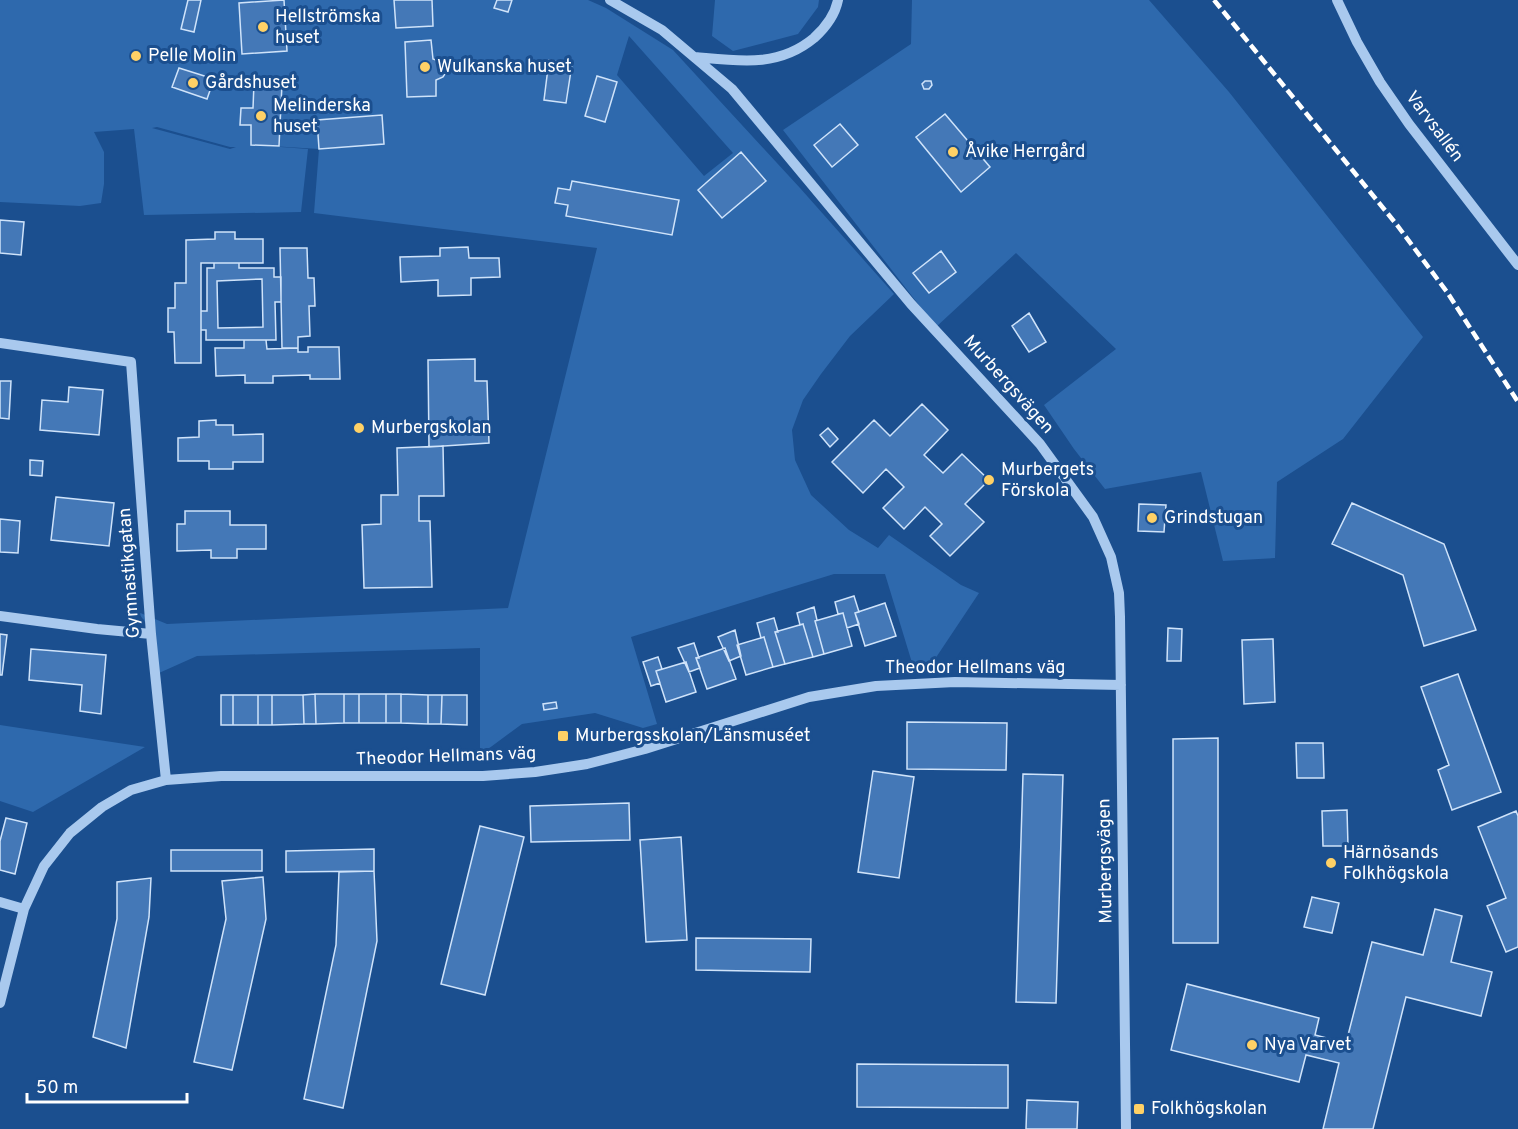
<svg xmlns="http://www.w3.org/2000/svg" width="1518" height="1129" viewBox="0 0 1518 1129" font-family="Overpass,sans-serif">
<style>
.green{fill:#2e69ad;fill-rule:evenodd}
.building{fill:#4478b7;stroke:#cfe3fa;stroke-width:1.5;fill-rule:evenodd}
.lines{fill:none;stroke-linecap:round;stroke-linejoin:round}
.minor{stroke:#a9c9ee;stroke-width:10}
.rail{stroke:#fff;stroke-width:4.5;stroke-dasharray:10 4.5;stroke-linecap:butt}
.poi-dot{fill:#ffd166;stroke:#1b4f8f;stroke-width:2}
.labels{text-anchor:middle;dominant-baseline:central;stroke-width:6;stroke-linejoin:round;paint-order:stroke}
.poi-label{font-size:18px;fill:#fff;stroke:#1b4f8f;text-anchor:start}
.street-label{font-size:18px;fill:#fff;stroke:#1b4f8f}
</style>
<rect width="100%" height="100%" fill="#1b4f8f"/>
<path class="green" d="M0 0H588L606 8 673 50 800 188 894 294 850 336 821 374 803 400 792 430 795 460 811 495 849 530 878 548 889 535 961 585 979 593 931 665 913 666 885 574H834L631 637 657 724 643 728 595 713 522 724 480 755V648L197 656 159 673 155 637 138 612 167 624 508 608 597 248 314 213 319 149 253 145 308 149 301 212 144 215 134 129 94 132 104 152V184L101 203 80 206 0 202ZM629 36 733 153 704 176 617 75ZM157 127 230 147H236L230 149 152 128Z
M715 0H819L818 7 798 34 733 51 712 36Z
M912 0H1149L1229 92 1423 337 1343 439 1277 482 1275 558 1223 561 1201 472 1105 489 1074 449 1044 405 1116 349 1016 253 936 327 783 130 911 44Z
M0 725 145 747 33 812 0 801Z"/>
<path class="building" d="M188 0H201L194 32 181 29Z
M284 0 287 51 242 54 239 3Z
M394 0H432L433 26 396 28Z
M497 0H512L508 12 494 8Z
M431 40 433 59 444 63 446 72 443 77 436 80V96L407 97 405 42Z
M549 60 572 64 566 103 544 100Z
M179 68 214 79 207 99 172 87Z
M597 76 617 82 605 122 585 116Z
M925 81H931L932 85 929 89H924L922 84Z
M254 83 282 84 279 146 251 145V125H240L241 108H253Z
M945 114 990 167 961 192 916 137Z
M382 115 384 144 319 149 317 120Z
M840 124 858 145 832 167 814 145Z
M741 152 766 181 722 218 698 190Z
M572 181 679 200 672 235 566 216 568 205 555 203 558 188 570 190Z
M0 220 24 222 21 255 0 253Z
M215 232H235V239H263V263H201V363H175L174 332H168V308H175V283H186V240L215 239Z
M468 247 469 258H499L500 277 471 278V295L438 296V280L401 282 400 257 440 256V248Z
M280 248H307L308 278H314L315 306H309L310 336 298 337V348H282Z
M941 251 956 272 929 293 913 273Z
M214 263H239V268H274V277H281V302H275L276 340H206V330H201V311H207V268H214ZM262 279 263 327 218 328 217 281Z
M1029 313 1046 342 1029 352 1012 326Z
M244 340H266L267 349 298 348V352H308V347H339L340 379H310V375L273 376V383H245V375L216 376 215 348H244Z
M475 359V381H487L489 443 429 447 428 360Z
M0 381H11L9 419 0 418Z
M69 387 103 390 99 435 40 430 42 400 68 402Z
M922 404 948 430 924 455 943 473 962 454 989 480 965 504 984 522 950 556 930 536 942 524 925 507 904 529 883 508 904 487 886 469 863 493 832 462 874 420 890 436Z
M216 420V425H233V435L263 434V462H233V469H209V461H178V438L199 437V421Z
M828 428 838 439 830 447 820 435Z
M443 446 444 496H419V521H430L432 587 364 588 362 525 381 524V495H398L397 448Z
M30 460 43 461 42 476 30 475Z
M56 497 114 503 109 546 51 540Z
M1352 503 1444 544 1476 630 1424 646 1403 575 1332 544Z
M1139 504 1166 505 1164 532 1138 531Z
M185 511H230V525H266V549H237V558H211V550L177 551V524H185Z
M0 519 20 521 18 553 0 552Z
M854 596 859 612 855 613 859 624 847 628 843 613 838 614 835 602Z
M885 603 896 636 865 646 855 613Z
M814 607 817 620 815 621 824 654 813 657 803 624 800 625 797 613Z
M843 613 852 646 824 654 815 621Z
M774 618 778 632H775L785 664 773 667 764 637 761 638 757 623Z
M803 624 813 657 785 664 775 632Z
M1168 628 1182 629 1181 661H1167Z
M735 630 741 656 729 661 718 637Z
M0 634 7 635 2 675H0Z
M764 637 773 667 746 675 737 645Z
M1273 639 1275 702 1244 704 1242 640Z
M694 643 699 658H696L700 668 689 672 678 648Z
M725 648 736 679 707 689 696 658Z
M31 649 106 655 101 714 80 711 82 685 29 680Z
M658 657 662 669 656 671 660 683 651 686 643 662Z
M686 662 696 692 666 702 656 671Z
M1458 674 1501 792 1452 810 1438 770 1449 765 1421 687Z
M315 694H344V723L316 724Z
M315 694 316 724H304L303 695Z
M344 694H359V723H344Z
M359 694H386V723H359Z
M386 694H401V723H386Z
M401 694 428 695V724L401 723Z
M221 695H233V725H221Z
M233 695H258V725H233Z
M258 695H272V725H258Z
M272 695H303L304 724 272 725Z
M428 695H442L441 724H428Z
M442 695H467V725L441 724Z
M556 702 557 708 544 710 543 704Z
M907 722 1007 723 1006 770 907 769Z
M1218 738V943H1173V739Z
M1296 743H1323L1324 778H1297Z
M873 771 914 777 899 878 858 872Z
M1023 774 1063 775 1056 1003 1016 1002Z
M629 803 630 840 531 842 530 806Z
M1347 810 1348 846H1323L1322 811Z
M1516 811 1518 816V947L1506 952 1487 906 1506 898 1478 827Z
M6 818 27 823 15 874 0 870V841Z
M480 826 524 837 485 995 441 984Z
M681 837 687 940 646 942 640 840Z
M374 849V871L286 872V851Z
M171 850H262V871H171Z
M374 871 377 941 343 1108 304 1099 336 945 339 872Z
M263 877 266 919 232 1070 194 1062 226 919 222 881Z
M151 878 149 917 126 1048 93 1037 117 919V882Z
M1312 897 1339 903 1332 933 1304 927Z
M1435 909 1462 916 1451 962 1492 972 1481 1016 1406 997 1373 1129H1323L1339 1063 1306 1055 1299 1082 1171 1050 1187 984 1319 1018 1315 1035 1346 1043 1372 942 1423 955Z
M696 938 811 939 810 972 696 970Z
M857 1064 1008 1065V1108L857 1107Z
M1027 1100 1078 1102 1077 1129H1026Z"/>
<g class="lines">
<path class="minor" d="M610 0 662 30 732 89 911 304 1040 444 1093 517 1111 557 1119 593 1120 617 1126 1129
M1337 0 1357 42 1380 82 1409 124 1518 265
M695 57C738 61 778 68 814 38 825 28 835 15 838 0
M0 343 131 362 151 634 166 780
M0 616 97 629 151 634
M0 902 24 909
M0 1003 24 909 44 866 70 833 102 807 131 790 166 780 221 776H483L535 772 587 764 645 749 809 697 876 686 955 682 1121 685"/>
<path class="rail" d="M1214 0 1397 225 1447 292 1518 402"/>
</g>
<g class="poi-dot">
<circle cx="263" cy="27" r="6"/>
<circle cx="136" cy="56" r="6"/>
<circle cx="425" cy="67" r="6"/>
<circle cx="193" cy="83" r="6"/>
<circle cx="261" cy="116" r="6"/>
<circle cx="953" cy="152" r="6"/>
<circle cx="359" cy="428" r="6"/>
<circle cx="989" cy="480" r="6"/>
<circle cx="1152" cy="518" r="6"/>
<rect x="557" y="730" width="12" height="12" rx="3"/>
<circle cx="1331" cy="863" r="6"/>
<circle cx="1252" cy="1045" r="6"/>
<rect x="1133" y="1103" width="12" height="12" rx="3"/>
</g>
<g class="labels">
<g class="poi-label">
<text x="275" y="17">Hellströmska<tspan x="275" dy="21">huset</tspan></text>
<text x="148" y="56">Pelle Molin</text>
<text x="437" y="67">Wulkanska huset</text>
<text x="205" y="83">Gårdshuset</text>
<text x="273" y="106">Melinderska<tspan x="273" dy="21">huset</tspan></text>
<text x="965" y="152">Åvike Herrgård</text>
<text x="371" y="428">Murbergskolan</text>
<text x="1001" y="470">Murbergets<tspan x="1001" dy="21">Förskola</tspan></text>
<text x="1164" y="518">Grindstugan</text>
<text x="575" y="736">Murbergsskolan/Länsmuséet</text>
<text x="1343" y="853">Härnösands<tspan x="1343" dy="21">Folkhögskola</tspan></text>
<text x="1264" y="1045">Nya Varvet</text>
<text x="1151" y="1109">Folkhögskolan</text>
</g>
<g class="street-label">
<text transform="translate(1434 127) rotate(53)">Varvsallén</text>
<text transform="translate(1008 385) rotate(48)">Murbergsvägen</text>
<text transform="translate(130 573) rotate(-94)">Gymnastikgatan</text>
<text x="975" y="668">Theodor Hellmans väg</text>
<text transform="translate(446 757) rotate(-2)">Theodor Hellmans väg</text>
<text transform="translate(1106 861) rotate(-91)">Murbergsvägen</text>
</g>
</g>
<path d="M27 1093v9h160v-9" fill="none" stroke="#ffffff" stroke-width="3"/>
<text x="36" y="1093" font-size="18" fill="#ffffff" stroke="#1b4f8f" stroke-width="4.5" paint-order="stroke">50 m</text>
</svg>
